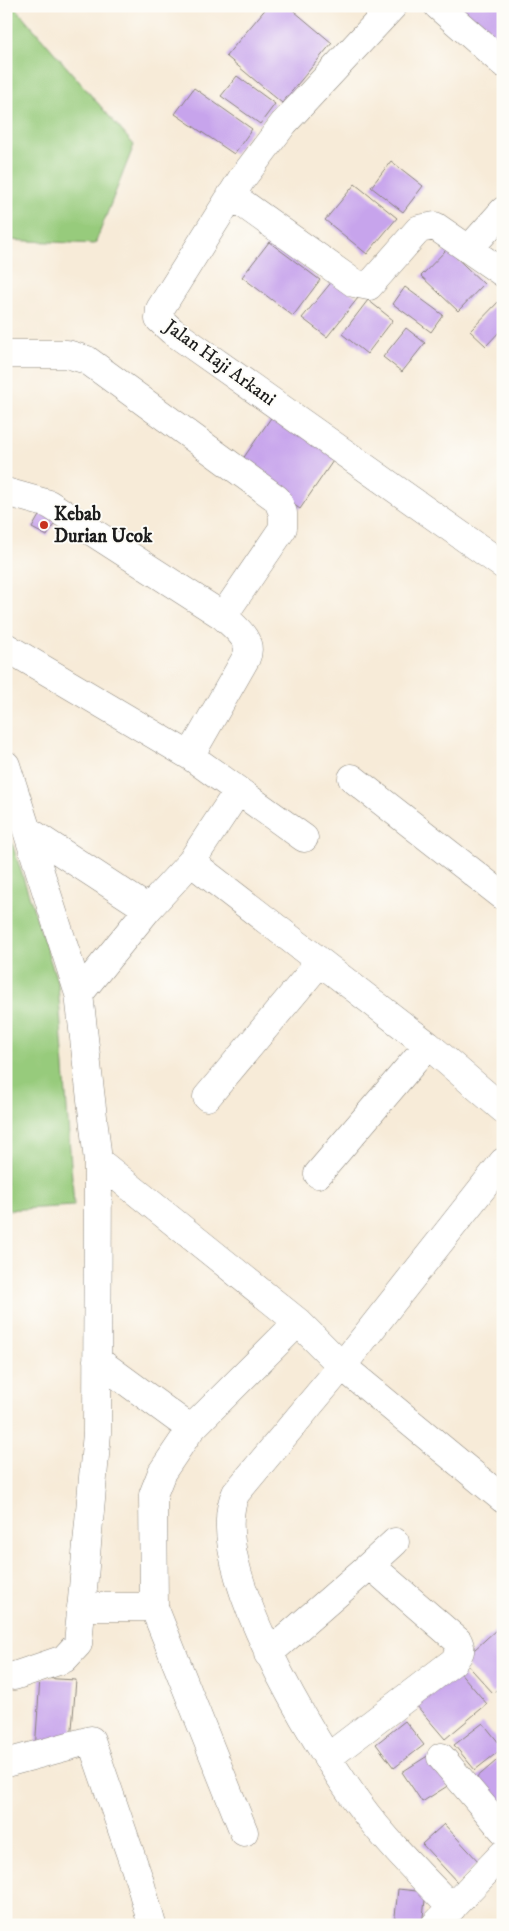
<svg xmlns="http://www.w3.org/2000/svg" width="509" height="1931" viewBox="0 0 509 1931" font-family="'IM FELL DW Pica',serif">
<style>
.green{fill:#97cb7c;stroke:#5a744c}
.building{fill:#c7a4ec}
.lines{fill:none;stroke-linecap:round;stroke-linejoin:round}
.street-casing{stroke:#8a847a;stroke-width:29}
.street{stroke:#fff;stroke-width:28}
.poi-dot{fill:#c8321e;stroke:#fdfcf7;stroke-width:2}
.labels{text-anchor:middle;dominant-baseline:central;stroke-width:4;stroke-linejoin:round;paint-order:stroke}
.street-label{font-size:19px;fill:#1c1c1c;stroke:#fdfcf7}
.poi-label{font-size:19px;font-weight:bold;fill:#1c1c1c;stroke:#fdfcf7;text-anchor:start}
</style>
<rect width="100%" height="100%" fill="#fdfcf7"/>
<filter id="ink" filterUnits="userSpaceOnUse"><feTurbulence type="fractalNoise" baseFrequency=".02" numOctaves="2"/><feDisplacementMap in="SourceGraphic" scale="10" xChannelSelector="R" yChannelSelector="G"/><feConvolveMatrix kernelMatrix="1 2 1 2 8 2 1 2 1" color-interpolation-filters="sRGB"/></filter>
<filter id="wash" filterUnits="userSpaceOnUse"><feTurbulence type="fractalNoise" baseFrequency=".0096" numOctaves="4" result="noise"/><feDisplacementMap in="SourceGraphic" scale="20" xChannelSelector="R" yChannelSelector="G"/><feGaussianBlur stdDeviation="1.12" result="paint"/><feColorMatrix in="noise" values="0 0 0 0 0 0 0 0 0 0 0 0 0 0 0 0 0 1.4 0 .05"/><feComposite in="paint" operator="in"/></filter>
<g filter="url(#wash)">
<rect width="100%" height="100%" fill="#f7ebd8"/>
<path class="green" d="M6 6H14L134 145 95 244 6 240Z
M6 825 58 984 74 1206 6 1210Z"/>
<g id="blocks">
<path class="building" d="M268 6H288L332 43 282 103 226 56Z
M459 6H503V49Z
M237 76 275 104 260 124 221 96Z
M194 88 252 129 234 154 175 114Z
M391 161 423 186 403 212 371 187Z
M355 184 397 218 367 254 325 220Z
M269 242 320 280 293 316 242 277Z
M447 249 484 284 458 311 421 276Z
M334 279 358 298 327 337 302 318Z
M405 287 443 315 431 332 393 304Z
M502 298 503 328 486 346 470 331Z
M368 300 393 320 367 354 342 334Z
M406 328 425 343 402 372 383 357Z
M275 412 337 455 300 509 238 466Z
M41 512 56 521 47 536 32 528Z
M497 1629 503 1636V1684L493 1693 463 1660Z
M458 1670 487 1704 445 1739 416 1705Z
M40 1678 76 1680 71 1741 35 1750Z
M405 1721 424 1745 394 1768 376 1744Z
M483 1723 503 1748 475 1770 454 1745Z
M429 1755 449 1785 422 1802 402 1772Z
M503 1755V1799L497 1804 475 1779Z
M444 1824 479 1862 457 1882 422 1844Z
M398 1889 426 1892 422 1925H394Z"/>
</g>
</g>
<g filter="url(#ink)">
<use href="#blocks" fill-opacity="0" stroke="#8a847a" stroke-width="1"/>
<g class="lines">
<g class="street-casing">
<path id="street" d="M393 6 284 123 241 180 160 309 159 319 172 331 503 565
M438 6 503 63
M231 195 354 283 369 286 419 229 435 226 503 273
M469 249 503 211
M6 354H67L87 360 277 499 283 513V528L223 616
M6 492 49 504 223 616C234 627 254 640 246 658L190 756
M6 647 190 756 304 838
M6 765 79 994 98 1161 97 1433 78 1644 64 1659 14 1676
M352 778 503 896
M27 830 148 909
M191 862 428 1045 503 1109
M79 994 148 909 191 862 238 791
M207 1097 320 962
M98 1161 298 1322 342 1366 503 1499
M318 1174 428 1045
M97 1360 191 1429
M370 1565 395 1542
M81 1607H154
M268 1654 370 1565 458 1641C463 1651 459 1654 453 1662L327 1758
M441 1757 503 1830
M6 1763 91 1740 140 1882 152 1925
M244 1832 154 1607 153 1495 162 1472 191 1429 298 1322
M452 1908C419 1874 386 1841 358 1803 316 1745 202 1561 236 1493L342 1366 503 1162
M435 1925 503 1854"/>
</g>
<use href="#street" class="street"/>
</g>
</g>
<circle class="poi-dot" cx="44" cy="525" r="5"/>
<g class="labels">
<g class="street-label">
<text transform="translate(220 363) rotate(36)">Jalan Haji Arkani</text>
</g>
<g class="poi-label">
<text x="54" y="514">Kebab<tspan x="54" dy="22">Durian Ucok</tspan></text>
</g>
</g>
<rect width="509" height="1931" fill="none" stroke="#fdfcf7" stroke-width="25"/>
</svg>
